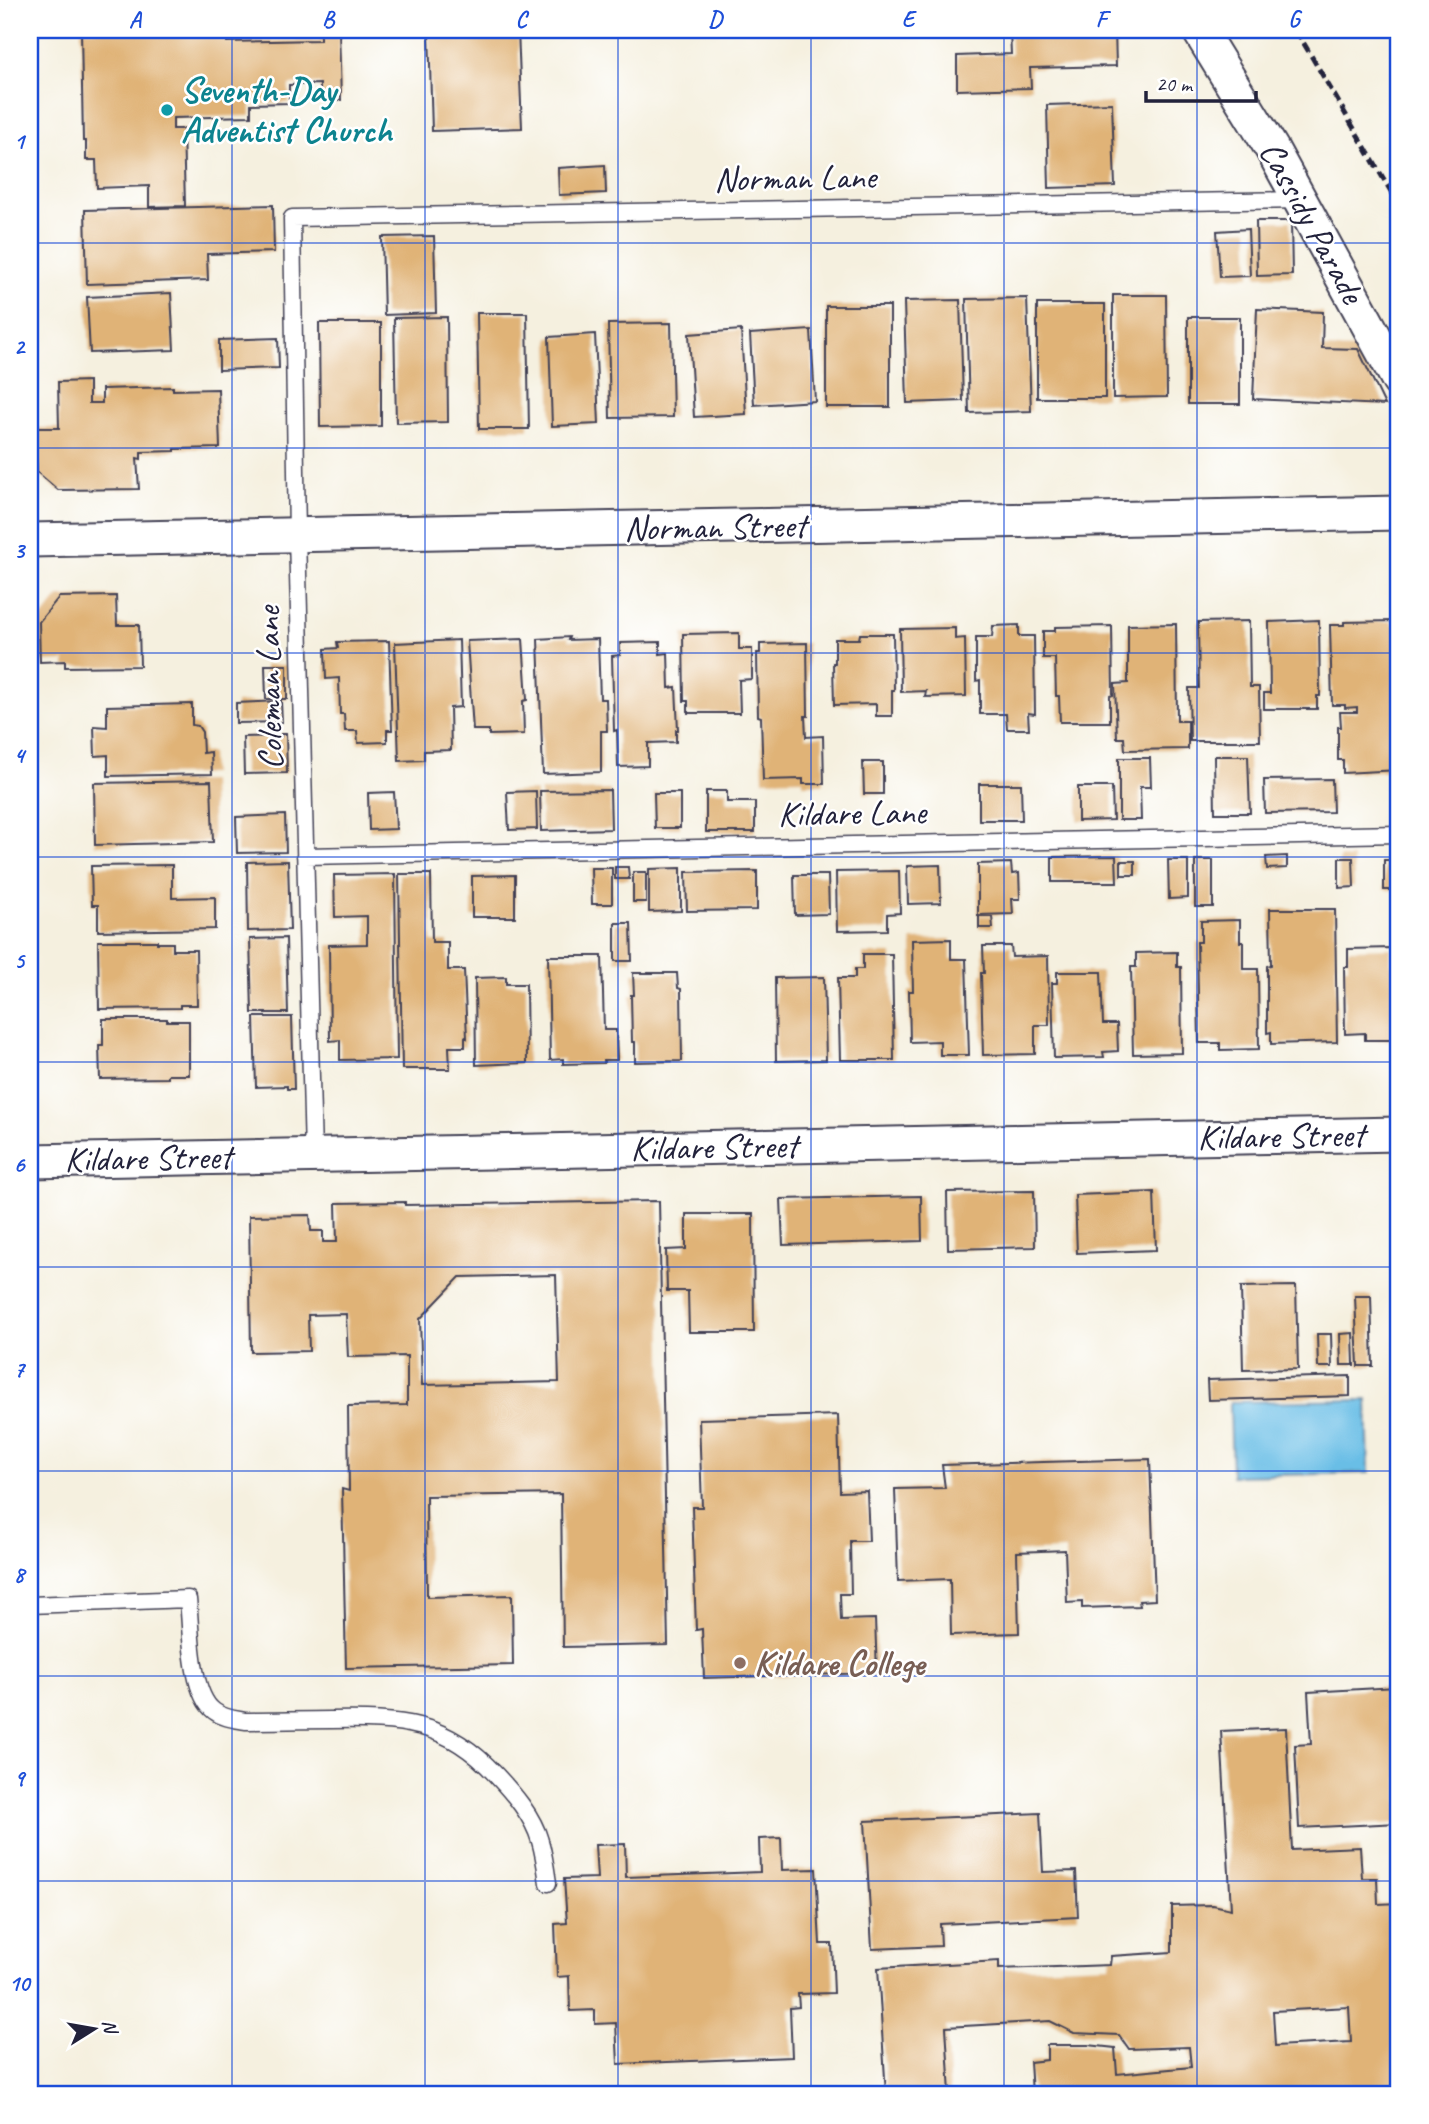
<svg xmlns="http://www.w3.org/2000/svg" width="1429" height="2124" viewBox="0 0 1429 2124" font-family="Caveat,sans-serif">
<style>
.water{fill:#69bee6;stroke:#467090;stroke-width:2}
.building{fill:#e0b377;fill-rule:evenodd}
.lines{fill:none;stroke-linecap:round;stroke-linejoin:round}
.service-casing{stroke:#424154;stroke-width:19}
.minor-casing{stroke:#424154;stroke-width:37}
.service{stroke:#fff;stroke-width:16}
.minor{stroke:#fff;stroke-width:33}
.rail{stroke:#22223b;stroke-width:5;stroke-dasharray:10 5;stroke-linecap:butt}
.grid{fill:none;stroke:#1d4ed8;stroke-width:2;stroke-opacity:0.55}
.culture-dot{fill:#0f9aa8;stroke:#fff;stroke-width:2.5}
.education-dot{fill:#8d6e63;stroke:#fff;stroke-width:2.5}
.labels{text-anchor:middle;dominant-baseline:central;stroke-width:5;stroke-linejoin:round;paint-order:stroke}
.culture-label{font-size:35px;font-weight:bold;fill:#0d838f;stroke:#fff;text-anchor:start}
.street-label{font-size:35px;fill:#22223b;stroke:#fff}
.education-label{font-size:35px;font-weight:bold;fill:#785e54;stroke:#fff;text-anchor:start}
.neatline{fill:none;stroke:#1d4ed8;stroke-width:2.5}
.grid-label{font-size:23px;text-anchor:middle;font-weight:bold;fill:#1d4ed8}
</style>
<rect width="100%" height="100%" fill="#fff"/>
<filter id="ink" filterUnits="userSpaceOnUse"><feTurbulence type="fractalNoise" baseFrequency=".0143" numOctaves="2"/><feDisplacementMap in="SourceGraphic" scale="14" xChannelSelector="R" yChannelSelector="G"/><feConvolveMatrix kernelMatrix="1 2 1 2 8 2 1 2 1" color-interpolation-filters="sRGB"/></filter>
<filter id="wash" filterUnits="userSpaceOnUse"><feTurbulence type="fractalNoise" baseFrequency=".00686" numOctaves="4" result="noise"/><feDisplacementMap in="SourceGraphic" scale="28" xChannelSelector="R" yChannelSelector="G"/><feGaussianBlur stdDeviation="1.57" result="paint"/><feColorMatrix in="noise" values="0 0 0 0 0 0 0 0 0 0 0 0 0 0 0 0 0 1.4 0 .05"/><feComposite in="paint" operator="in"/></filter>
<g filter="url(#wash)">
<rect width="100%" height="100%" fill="#f5f0df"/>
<path class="water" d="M1367 1400 1369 1473 1232 1476 1230 1402Z"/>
<g id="blocks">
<path class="building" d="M81 30H227V42L320 40V30H339L341 100H320V84L289 85V103L251 104V116L173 118V129H183L185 206 149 207V186L97 188 96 160H86V141H83Z
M429 30H518L522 128 432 131Z
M1010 30H1115L1116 66 1030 68 1031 88 957 90V56L1011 54Z
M1112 103 1115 186 1049 188 1047 105Z
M605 165 606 193 559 195 558 168Z
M273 205 274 252 207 254 208 280 87 284 85 210Z
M1256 221H1291L1292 275 1257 276Z
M1248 229 1250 276 1220 277 1217 231Z
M434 236 436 313 384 315 382 237Z
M171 293 174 350 90 353 87 297Z
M1113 295H1166L1167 397 1113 398Z
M1027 298 1031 411 969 413 966 299Z
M960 300 963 401 907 403 904 301Z
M1037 304H1105V398H1037Z
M826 306H890V407H826Z
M1257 309 1323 312 1322 348 1358 349 1385 405 1253 399Z
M477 313H527L529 429H479Z
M447 317 448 422 396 423 394 318Z
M1188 317H1240V404H1188Z
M319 323H381V426L320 427Z
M671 323 673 417 610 418 608 324Z
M741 330 746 414 694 417 689 334Z
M811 330 815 401 754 405 750 334Z
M595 334 599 424 552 426 549 337Z
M278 338 279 368 219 370V340Z
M89 381V403H102V389L173 387V390L218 389 220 448 175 449V451L141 452V459L137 458 139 489 58 490 37 472 34 428H59L58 382Z
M116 596 117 625H139L140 666 65 667V661L40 662 39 622 59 597Z
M1319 620 1320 696H1317V709H1264V693H1270L1269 622Z
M1249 621 1250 687H1259L1260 741H1190L1189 688H1199L1198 622Z
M1392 621V625H1397L1399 770 1343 773V760H1338V727H1341L1340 712H1357V707L1345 708V705H1332L1330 625H1344V622Z
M1176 624 1177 721H1188V749L1125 750 1124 738H1117L1115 684 1128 683V625Z
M1019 625V636H1034L1035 714 1028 713 1029 729H1007L1006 714H980V680L976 681V637H992L993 626Z
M1112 626 1113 695 1110 696V722H1060L1059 696H1056L1055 658H1043V631H1055V627Z
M955 628V639L965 638 966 696 925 697 926 691 901 692 900 629Z
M739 633V649H752V679L739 680 740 713H688V701H684L683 634Z
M860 634H893L894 690H892V716H876V704L834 705 833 663H835V639H859Z
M569 637 568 640 598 639 600 699H606L607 731H601V772L543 774 538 639Z
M523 639 527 700 523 701 524 734 489 735V730H473L467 641Z
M459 640 461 707 450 708 451 750 424 751V760L399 761 395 643Z
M389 641 392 730H387V742L358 743 357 731H345L344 714H340L339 678 326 679 325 649 338 648 337 642Z
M660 642V654L668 653 669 688 676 687 678 730H676V742L648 743V766L618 767 617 730 614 731 612 656 620 655V643Z
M807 643 808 716H805L806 737 823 736 824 784H803V779L763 780 761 717 758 716 757 653H760V644Z
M265 665H287V699H266Z
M281 701 282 722 236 723V703Z
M192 704V725L198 726 202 732 203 753 211 752 212 774 108 776V755L95 756 94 726 107 727V706Z
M281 734H286L287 773 244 774 243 737 281 736Z
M1214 756H1248L1250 813H1215Z
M1119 758H1150L1151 787H1140L1141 820H1119Z
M863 762H883V794H864Z
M1332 779 1333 812 1265 813 1264 780Z
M211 781 213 842 95 845 94 783Z
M979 784H1021L1022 820H979Z
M1078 787H1112L1113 820 1078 821Z
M610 790 611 829 541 831 540 791Z
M536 791 537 829 509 830 507 792Z
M706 791H727V802H755V832H706Z
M394 792 396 829 369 830 368 793Z
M654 793H680V828H655Z
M285 815 286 852 237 853 236 817Z
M1116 856 1117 882H1052V857Z
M1287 856V868L1267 869 1266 857Z
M1339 858H1353L1354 887 1339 888Z
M1168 860H1188V898L1169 899Z
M1195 860H1213V907H1195Z
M1384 860H1399V890H1384Z
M288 861 290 930 248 931 247 862Z
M1121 861H1135V875H1121Z
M1011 863 1012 874 1019 873 1020 899H1012L1013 914 978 915V864Z
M172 865V898L215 897V929L98 931V905H92L91 866Z
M940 865 941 903 908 904 907 866Z
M615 867H628L629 879H615Z
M591 868H612V904H592Z
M681 868V911L649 912V869Z
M757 871V910L687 911 686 872Z
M899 871 900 913 887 914V930L837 931 836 872Z
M633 872H646V902H633Z
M395 874 397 1059 340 1060V1040L330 1041 329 945 367 944V916L335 917 334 875Z
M399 874H431L432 942H448V970H464L467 1038 465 1037V1047H449L450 1069H402Z
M515 875V917H472V876Z
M794 875H828L829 914 795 915Z
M1270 909H1335L1337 1042 1271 1044V1032L1267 1033V966L1271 965Z
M979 916H992L993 928H979Z
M1240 920V942H1243V969H1258L1259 1049 1220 1050V1043H1199L1197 942H1201V921Z
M615 923H631L632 961H615Z
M286 938 288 1013H252L250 939Z
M951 939V959H966L969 1055H940V1041L910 1042 909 991H913L912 940Z
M98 941H157V943H173V950H196L197 1005H180V1008L99 1009Z
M983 946H1011L1012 957 1048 956 1049 1025H1035V1054L983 1055 981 973H984Z
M1391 948V966H1399V1040H1365V1033L1345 1034 1344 967H1348V949Z
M1177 952V967H1181L1182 1053 1133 1054 1131 967H1136V953Z
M863 954H892L894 1060H840L838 978H855V969H863Z
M548 956H602L604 1030H616L617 1060H604V1063L563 1064V1059L550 1060Z
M1057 972H1101L1103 1024H1117L1118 1051 1103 1052 1104 1057 1054 1058 1052 983H1057Z
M633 973H677L678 988 681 989 682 1061 635 1062V1042H632L631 995H634Z
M506 977V984H526L527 1063 476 1065 475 978Z
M824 977 826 1060 776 1061 775 978Z
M254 1017H292L294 1089H287V1086L256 1087Z
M103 1019H167V1021H189V1075H168V1078L100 1079 99 1045H103Z
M1034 1191 1035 1247 948 1249 947 1192Z
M1154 1192 1156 1250 1077 1253 1075 1195Z
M921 1196 922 1241 783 1245 781 1199Z
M659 1201 668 1645 563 1647 561 1494 426 1496 427 1597 512 1595 513 1665 346 1668 342 1489 349 1491 348 1406 407 1405V1356L348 1357 346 1314 308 1315 309 1351 251 1352 249 1216 310 1215 311 1231H323V1242H337L336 1203 405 1202V1205ZM556 1275 559 1382 422 1385 420 1319 460 1277Z
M686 1214H753L754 1332H689L688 1291H667L666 1250 686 1249Z
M1296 1286 1298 1369 1243 1370 1241 1287Z
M1355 1296H1371L1373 1366H1358Z
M1353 1333 1354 1365H1341L1340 1334Z
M1317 1334H1331L1332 1367H1318Z
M1350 1376V1396L1208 1400 1207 1380Z
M838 1415 840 1492 867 1491 869 1541H850L851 1594H840L841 1620 875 1619 877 1673 704 1678 702 1629 696 1630 692 1507H702L699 1419Z
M1150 1459 1155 1600 1139 1601 1140 1606 1082 1608V1602L1067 1603 1065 1550 1017 1552 1019 1633 951 1635 950 1579 898 1581 895 1489 945 1488 942 1465Z
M1397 1687 1399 1704V1823L1299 1828 1295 1745 1311 1744 1308 1692Z
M1286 1728 1292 1850 1360 1847 1362 1878H1377L1378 1904 1399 1903V2094H1032L1030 2062 1047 2060V2045H1088L1115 2048 1117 2074 1191 2067 1189 2047 1129 2049 1119 2035 1074 2033 1050 2021 946 2027 950 2094H886L878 1968 999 1961V1969L1110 1965 1111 1956 1172 1952V1906L1213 1905 1231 1909 1221 1731ZM1349 2007 1351 2042 1275 2046 1273 2011Z
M1040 1813 1043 1872 1076 1871 1078 1917 940 1924 941 1946 872 1949 865 1821Z
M781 1838 782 1870 816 1869 820 1944H832L834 1993 798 1994 799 2007 790 2008 792 2057 618 2064 616 2023 595 2024V2010L570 2011 569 1976 557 1977 555 1924 567 1923 564 1879 597 1878 595 1845 625 1844 626 1877 760 1872 759 1839Z"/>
</g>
</g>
<g filter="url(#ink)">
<use href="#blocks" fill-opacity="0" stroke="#424154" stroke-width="2"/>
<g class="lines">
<g class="service-casing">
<path id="service" d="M305 856 1399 834
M313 1155 297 535 292 218 1300 200
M30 1605 188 1599C191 1627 190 1693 214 1711 223 1718 234 1719 245 1721 274 1721 302 1720 331 1720 400 1719 446 1720 496 1775 513 1793 533 1816 540 1841 544 1854 546 1869 548 1883"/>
</g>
<g class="minor-casing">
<path id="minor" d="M1199 30 1272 149 1399 381
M30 540 1399 513
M30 1161 1399 1134"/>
</g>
<use href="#service" class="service"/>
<use href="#minor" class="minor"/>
<path class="rail" d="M1296 30 1399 205"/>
</g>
</g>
<path class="grid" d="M232 30V2094M425 30V2094M618 30V2094M811 30V2094M1004 30V2094M1197 30V2094M30 243H1399M30 448H1399M30 653H1399M30 857H1399M30 1062H1399M30 1267H1399M30 1471H1399M30 1676H1399M30 1881H1399"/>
<circle class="culture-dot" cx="167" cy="110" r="7"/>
<circle class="education-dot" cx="740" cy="1663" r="7"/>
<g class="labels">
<g class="culture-label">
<text x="181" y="90">Seventh-Day<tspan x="181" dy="40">Adventist Church</tspan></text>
</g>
<g class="street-label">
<text transform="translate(795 178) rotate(-1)">Norman Lane</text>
<text transform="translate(1312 222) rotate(61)">Cassidy Parade</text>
<text transform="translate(715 527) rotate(-1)">Norman Street</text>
<text transform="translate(269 688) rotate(-91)">Coleman Lane</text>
<text transform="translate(852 813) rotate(-1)">Kildare Lane</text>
<text transform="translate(1281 1136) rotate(-1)">Kildare Street</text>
<text transform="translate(714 1147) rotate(-1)">Kildare Street</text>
<text transform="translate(148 1158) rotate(-1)">Kildare Street</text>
</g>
<g class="education-label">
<text x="754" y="1663">Kildare College</text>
</g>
</g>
<rect width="1429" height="2124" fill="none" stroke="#fff" stroke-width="77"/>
<g transform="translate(94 2029) rotate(79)" stroke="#ffffff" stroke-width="5" paint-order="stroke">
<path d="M0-5L12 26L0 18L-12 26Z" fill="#22223b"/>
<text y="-10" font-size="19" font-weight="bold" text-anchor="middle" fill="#22223b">N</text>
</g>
<path d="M1146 91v10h110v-10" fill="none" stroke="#22223b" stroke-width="3.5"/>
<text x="1156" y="91" font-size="21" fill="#22223b" stroke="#ffffff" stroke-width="5" paint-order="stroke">20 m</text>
<rect x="38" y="38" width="1352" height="2048" class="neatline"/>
<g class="grid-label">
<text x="135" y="27">A</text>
<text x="328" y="27">B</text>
<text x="521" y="27">C</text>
<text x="715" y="27">D</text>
<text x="908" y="27">E</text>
<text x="1101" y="27">F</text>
<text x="1294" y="27">G</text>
<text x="19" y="149">1</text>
<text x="19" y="354">2</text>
<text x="19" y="558">3</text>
<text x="19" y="763">4</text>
<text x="19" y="968">5</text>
<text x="19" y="1172">6</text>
<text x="19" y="1377">7</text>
<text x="19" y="1582">8</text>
<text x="19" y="1786">9</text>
<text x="19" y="1991">10</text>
</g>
</svg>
